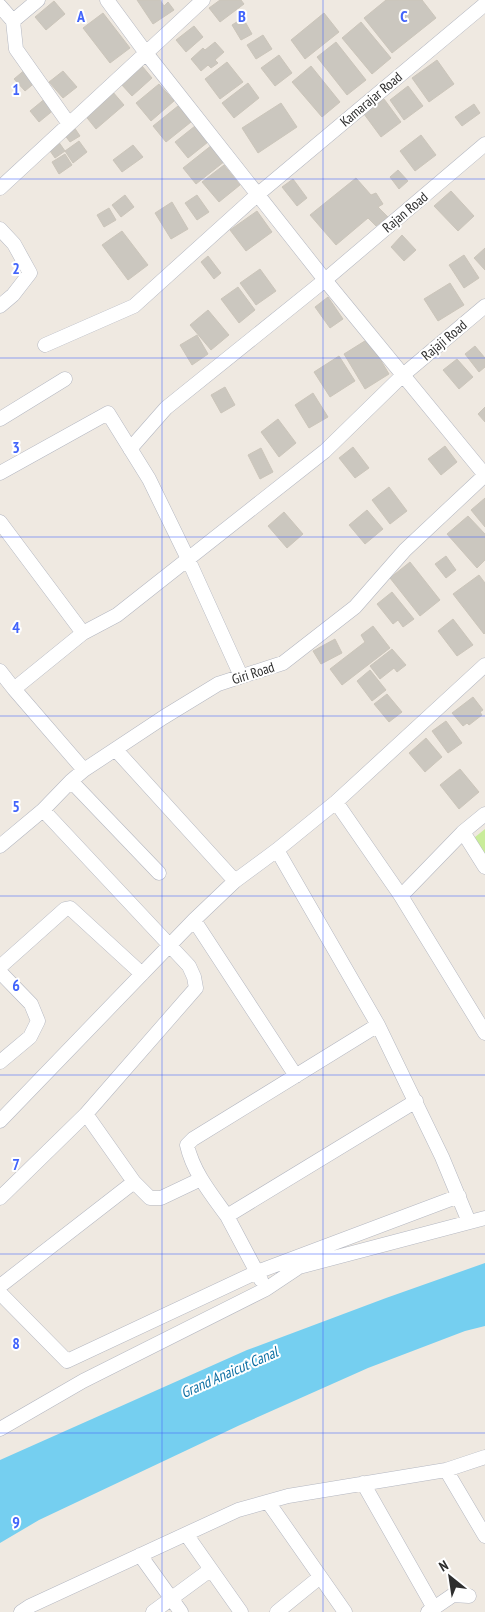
<svg xmlns="http://www.w3.org/2000/svg" width="485" height="1612" viewBox="0 0 485 1612" font-family="'PT Sans Narrow',sans-serif">
<style>
.pitch{fill:#c9ec9a}
.water{fill:#75cff0}
.building{fill:#cbc7bf;stroke:#cbc5ba}
.lines{fill:none;stroke-linecap:round;stroke-linejoin:round}
.minor-casing{stroke:#b4b7c1;stroke-width:15}
.minor{stroke:#fff;stroke-width:14}
.grid{fill:none;stroke:#4264fb;stroke-width:1;stroke-opacity:0.55}
.labels{text-anchor:middle;dominant-baseline:central;stroke-width:4;stroke-linejoin:round;paint-order:stroke}
.street-label{font-size:14px;fill:#2e2e2e;stroke:#fff}
.water-label{font-size:15px;font-style:italic;fill:#0d6fa3;stroke:#fff}
.grid-label{font-size:16px;text-anchor:middle;font-weight:bold;fill:#4264fb;stroke:#fff;stroke-width:4;stroke-linejoin:round;paint-order:stroke}
</style>
<rect width="100%" height="100%" fill="#efe9e1"/>
<path class="pitch" d="M485 829V862L469 842Z"/>
<path class="water" d="M485 1263V1326L465 1331 368 1368 240 1425 39 1520 0 1543V1460L247 1350 386 1298Z"/>
<path class="building" d="M137 0H160L164 6 168 2 174 10 153 24Z
M220 0H241L244 4 220 22 209 8Z
M386 0H422L436 18 392 53 364 18Z
M54 1 65 14 46 30 35 17Z
M103 13 130 48 110 63 83 28Z
M324 13 339 32 305 59 291 40Z
M243 18 252 34 241 40 232 25Z
M361 22 391 58 372 74 342 38Z
M194 26 203 37 186 52 176 40Z
M263 35 272 49 256 59 247 45Z
M215 42 224 52 215 60 218 63 211 68 208 65 201 71 191 59 203 48 205 50Z
M336 42 366 80 347 95 317 57Z
M279 55 292 73 275 86 261 68Z
M437 60 454 84 429 102 412 78Z
M227 62 243 82 220 99 205 79Z
M142 66 152 78 132 96 121 84Z
M311 66 340 102 322 117 292 82Z
M27 68 38 80 25 91 14 79Z
M63 71 77 87 63 98 49 82Z
M248 83 259 98 234 118 222 103Z
M159 84 174 101 151 121 136 103Z
M408 86 423 106 404 120 390 100Z
M112 91 124 105 96 129 84 114Z
M52 93 61 104 39 122 30 111Z
M384 99 401 122 381 137 364 114Z
M281 103 297 127 258 153 242 128Z
M474 104 480 113 462 126 455 117Z
M178 106 191 122 166 142 153 126Z
M195 126 208 142 188 158 175 142Z
M74 127 80 136 70 142 64 134Z
M421 135 436 155 415 171 400 151Z
M58 141 65 151 55 158 48 148Z
M79 141 87 152 73 163 65 151Z
M133 145 143 157 122 172 113 160Z
M212 145 225 161 196 184 183 168Z
M65 154 72 165 59 174 52 162Z
M224 165 240 185 219 202 202 182Z
M398 170 408 181 399 189 390 177Z
M356 178 371 195 376 193 383 204 378 207 388 217 376 226 368 218 336 245 310 215Z
M293 179 307 198 297 206 282 187Z
M451 191 474 216 458 231 434 206Z
M125 195 134 207 121 217 112 205Z
M197 195 209 212 197 220 185 203Z
M172 202 188 229 171 239 155 213Z
M109 208 116 220 104 227 97 215Z
M257 211 272 232 246 251 230 230Z
M122 231 148 265 128 280 102 245Z
M402 235 416 250 404 261 391 247Z
M485 248V270L474 258Z
M464 255 479 278 464 288 449 265Z
M208 256 221 273 214 279 201 262Z
M260 269 276 291 256 305 240 283Z
M450 283 464 305 438 321 424 299Z
M238 287 255 310 239 323 221 299Z
M328 297 343 319 330 328 315 307Z
M208 310 229 335 211 350 190 325Z
M197 335 208 354 192 365 180 345Z
M368 339 389 374 365 389 344 354Z
M475 346 485 358V367L479 372 465 354Z
M339 356 355 381 330 397 314 372Z
M457 359 473 377 459 389 443 370Z
M225 387 235 405 221 413 211 395Z
M313 393 328 417 309 428 295 405Z
M485 407V422L478 414Z
M278 419 296 443 279 457 261 432Z
M445 446 457 462 441 475 428 459Z
M353 447 369 468 355 478 339 458Z
M261 448 273 472 260 479 248 455Z
M389 487 407 511 390 524 372 500Z
M485 498V527L471 510Z
M367 510 383 529 365 544 349 525Z
M284 512 303 534 287 548 268 526Z
M468 516 485 534V560L477 568 447 534Z
M446 556 456 570 446 578 435 564Z
M410 562 440 600 420 616 390 578Z
M479 575 485 583V633L484 634 453 594Z
M392 592 414 619 403 627 398 620 393 624 377 604Z
M453 619 473 645 457 656 438 631Z
M373 626 390 648 342 685 330 669 365 642 361 635Z
M335 639 342 653 321 664 313 651Z
M392 649 406 665 397 672 394 668 380 679 370 666Z
M370 670 386 690 372 701 357 681Z
M387 694 402 712 389 722 374 704Z
M473 697 483 710 480 712 482 715 469 725 467 723 463 726 452 713Z
M446 721 462 743 448 753 432 731Z
M426 738 442 757 425 772 409 753Z
M460 769 479 792 459 809 440 785Z"/>
<g class="lines">
<g class="minor-casing">
<path id="minor" d="M203 0 146 53 325 280 485 475
M0 6 13 21 16 49 69 124
M13 21 38 0
M0 188 146 53 107 0
M0 229 14 244 30 273 13 295 0 306
M45 345 134 306 257 195 485 4
M0 419 65 379
M130 449 166 408 325 280 485 144
M0 473 108 413 149 479 188 559 241 676
M0 522 83 633 117 615 325 451 403 375 485 306
M83 633 14 689 84 770
M0 671 14 689
M116 750 235 881
M71 781 159 873
M336 802 401 896 485 1033
M463 832 485 867
M0 846 43 810 71 781 84 770 164 717 218 684 283 663 355 607 405 550 485 475
M277 850 378 1025 442 1157 469 1222
M401 896 463 832 485 814
M194 920 296 1076
M0 967 65 909 70 908 142 974
M0 972 31 1004 38 1021 30 1037 0 1062
M378 1025 193 1139 187 1145C193 1172 211 1194 227 1216L416 1101
M86 1114 134 1182 150 1198H161L201 1179
M0 1121 194 920 235 881 277 850 336 802 485 665
M0 1198 86 1114 196 988 194 977 189 966 43 810
M227 1216 261 1280
M0 1286 134 1182
M0 1293 67 1361 257 1272 459 1196
M0 1429 83 1381 266 1289 299 1267 485 1218
M446 1470 485 1536
M363 1483 434 1608 428 1612
M268 1502 345 1612
M186 1534 241 1612
M140 1555 181 1612
M434 1608 453 1595 469 1596
M21 1612 30 1606 238 1510 288 1496 446 1470 485 1457
M153 1612 210 1570
M277 1612 320 1577"/>
</g>
<use href="#minor" class="minor"/>
</g>
<path class="grid" d="M162 0V1612M323 0V1612M0 179H485M0 358H485M0 537H485M0 716H485M0 896H485M0 1075H485M0 1254H485M0 1433H485"/>
<g class="labels">
<g class="street-label">
<text transform="translate(371 99) rotate(-40)">Kamarajar Road</text>
<text transform="translate(405 212) rotate(-40)">Rajan Road</text>
<text transform="translate(444 340) rotate(-40)">Rajaji Road</text>
<text transform="translate(253 673) rotate(-18)">Giri Road</text>
</g>
<g class="water-label">
<text transform="translate(229 1372) rotate(-24)">Grand Anaicut Canal</text>
</g>
</g>
<g class="grid-label">
<text x="81" y="22">A</text>
<text x="242" y="22">B</text>
<text x="404" y="22">C</text>
<text x="16" y="95">1</text>
<text x="16" y="274">2</text>
<text x="16" y="453">3</text>
<text x="16" y="633">4</text>
<text x="16" y="812">5</text>
<text x="16" y="991">6</text>
<text x="16" y="1170">7</text>
<text x="16" y="1349">8</text>
<text x="16" y="1528">9</text>
</g>
<g transform="translate(450 1577) rotate(330)" stroke="#ffffff" stroke-width="4" paint-order="stroke">
<path d="M0-4L9 19L0 12L-9 19Z" fill="#2e2e2e"/>
<text y="-8" font-size="14" font-weight="bold" text-anchor="middle" fill="#2e2e2e">N</text>
</g>
</svg>
